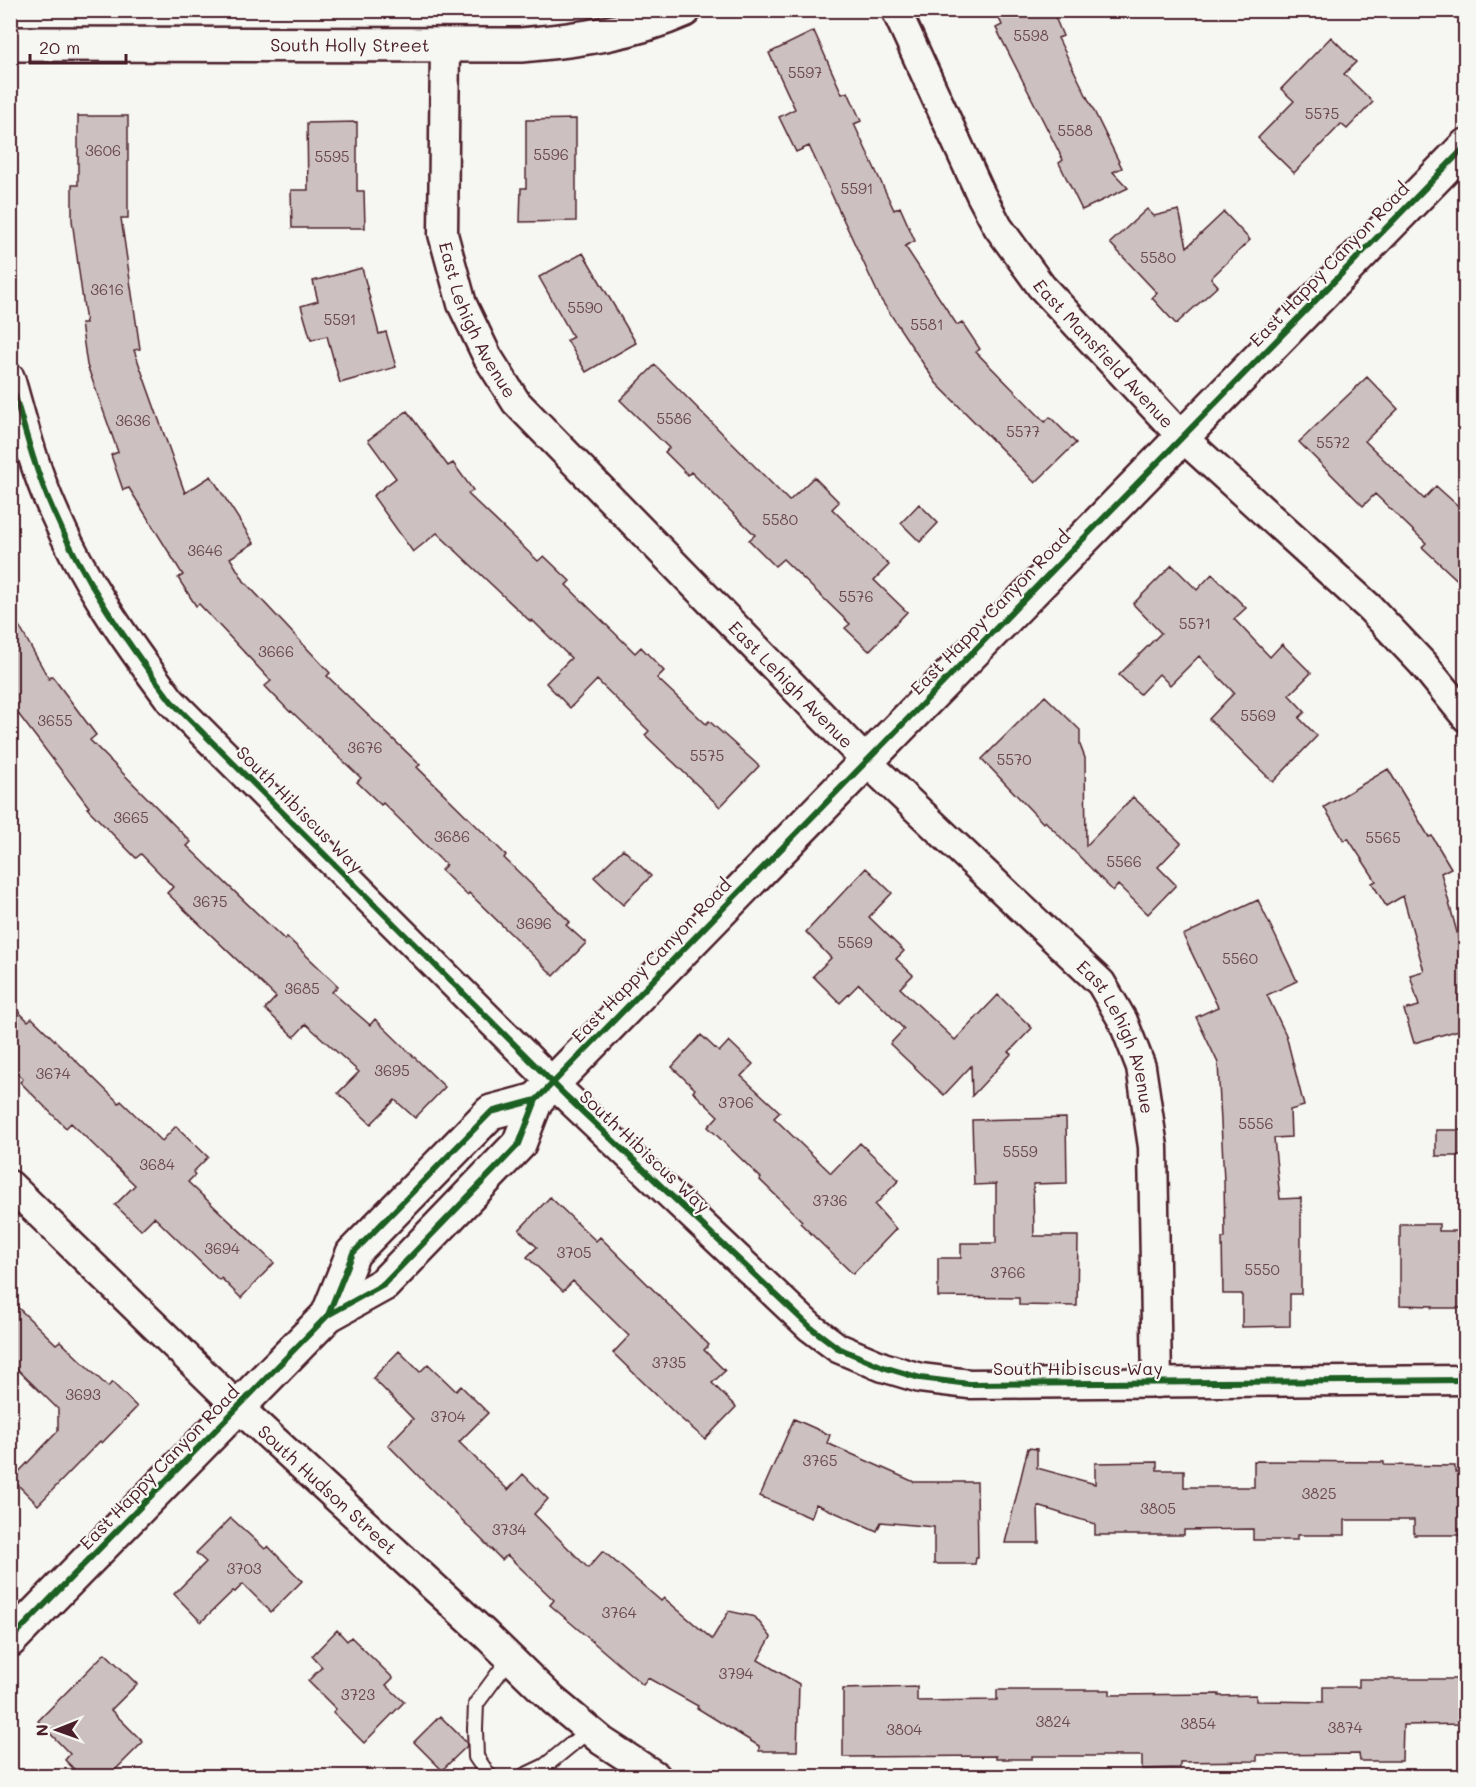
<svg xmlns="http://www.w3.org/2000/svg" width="1476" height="1787" viewBox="0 0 1476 1787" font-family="Mali,sans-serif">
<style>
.building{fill:#ccc1c0;stroke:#4a1f2b;stroke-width:1.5}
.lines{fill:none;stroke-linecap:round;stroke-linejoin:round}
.lane-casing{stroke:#4a1f2b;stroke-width:18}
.street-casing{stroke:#4a1f2b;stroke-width:33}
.secondary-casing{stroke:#4a1f2b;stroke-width:38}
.lane{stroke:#f6f6f2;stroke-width:14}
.street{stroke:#f6f6f2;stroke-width:28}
.secondary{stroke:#f6f6f2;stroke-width:33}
.cycleway-casing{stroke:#f6f6f2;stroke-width:10}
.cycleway{stroke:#1b5e20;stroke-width:6}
.labels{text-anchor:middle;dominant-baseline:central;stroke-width:4.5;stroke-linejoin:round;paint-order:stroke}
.number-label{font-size:15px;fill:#6a4850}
.street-label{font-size:18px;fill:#4a1f2b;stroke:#f6f6f2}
</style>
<rect width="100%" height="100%" fill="#f6f6f2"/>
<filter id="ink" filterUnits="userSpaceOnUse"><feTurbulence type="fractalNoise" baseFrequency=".0167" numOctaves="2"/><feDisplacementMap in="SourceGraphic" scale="12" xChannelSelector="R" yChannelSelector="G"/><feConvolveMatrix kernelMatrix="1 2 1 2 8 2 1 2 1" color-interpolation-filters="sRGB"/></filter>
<g filter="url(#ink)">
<path class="building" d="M995 10H1052L1063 36 1058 38 1122 168 1113 172 1128 188 1082 210 1059 163 1063 160 996 28 1002 25Z
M814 31 842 94 848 92 861 121 854 124 894 210 900 207 915 241 905 246 957 325 962 322 980 349 976 352 1045 422 1050 417 1076 443 1035 483 936 383 881 300 809 146 796 152 779 117 795 109 769 53Z
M1331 37 1356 62 1344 74 1373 102 1347 129 1341 124 1294 173 1258 138 1294 101 1281 89Z
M78 116H128V218H121L140 349 134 350 185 493 211 476 254 543 230 558 244 581 330 673 327 676 420 765 417 767 506 855 504 858 570 922 566 925 586 943 554 976 469 893 467 895 441 870 446 865 383 803 381 805 357 782 361 778 291 711 290 712 265 686 271 681 199 604 196 606 178 578 183 575 129 488 123 490 111 455 118 452 87 365 81 323H86L72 220V185H78Z
M576 119V221L520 222 521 188H526V120Z
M357 122V191H364L365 228H292L291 190H308L307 123Z
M1147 209 1154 216 1179 210 1187 247 1224 212 1250 240 1211 278 1218 286 1176 324 1152 298 1157 293 1110 243Z
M583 253 636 343 586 372 567 340 573 337 539 277Z
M362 268 379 334 386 332 396 367 340 383 327 336 311 340 301 306 318 301 313 281Z
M655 365 789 501 814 477 839 502 832 509 889 565 874 580 907 612 869 651 845 628 850 624 783 559 775 566 749 540 755 535 691 472 688 475 665 452 669 448 620 400Z
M1367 377 1398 409 1365 441 1424 499 1436 486 1466 513V588L1422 547 1426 543 1375 494 1363 506 1299 442Z
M407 411 448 466 453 463 473 490 468 494 538 561 544 556 570 581 566 585 635 653 641 647 664 671 657 678 706 724 709 721 759 766 720 807 645 735 649 731 597 680 570 708 546 683 571 658 532 620 531 622 437 533 413 552 373 496 396 478 368 440Z
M919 504 938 523 920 542 901 523Z
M1172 565 1197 590 1212 574 1246 608 1234 619 1270 657 1282 644 1311 673 1289 695 1305 712 1299 718 1317 736 1273 782 1209 719 1234 693 1199 656 1170 685 1159 674 1140 694 1119 675 1161 633 1133 604Z
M10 610 49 679 52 676 96 735 90 740 191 842 187 846 285 940 287 937 338 986 332 992 370 1025 375 1019 445 1087 415 1118 395 1100 371 1124 338 1093 359 1072 306 1024 294 1037 265 1009 276 997 167 893 173 887 141 854 136 858 87 808 89 807 10 703Z
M1045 696 1080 730V745L1085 758 1086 846 1133 797 1181 843 1158 867 1176 885 1148 914 1118 885 1113 891 1045 821 1043 823 982 759Z
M1388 769 1429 837 1432 836 1451 868 1441 873 1459 940 1466 938V1028L1414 1043 1404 1010 1419 1006 1410 975 1424 971 1403 896 1386 906 1372 883 1376 881 1348 838 1344 841 1324 807Z
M623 849 651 876 623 905 594 877Z
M866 868 892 893 869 917 904 951 896 959 913 975 900 988 955 1040 998 995 1032 1028 1009 1052 1011 1054 972 1096 971 1066 944 1095 890 1044 904 1029 859 984 840 1003 813 976 831 958 806 932Z
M1258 900 1297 981 1267 995 1286 1035 1304 1106 1290 1110 1291 1137 1274 1138 1280 1199 1301 1198V1294H1290V1326L1242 1327V1294H1223L1222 1238H1225L1224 1181 1218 1063 1196 1017 1218 1007 1183 935Z
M10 1003 28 1021 32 1018 119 1103 121 1101 162 1141 176 1126 208 1157 193 1172 195 1175 188 1182 274 1263 241 1298 221 1278 219 1280 154 1217 141 1230 115 1205 135 1185 71 1123 66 1128 20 1082 23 1079 10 1067Z
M701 1035 719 1052 729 1041 753 1064 741 1076 780 1112 774 1118 831 1173 860 1143 899 1180 875 1205 896 1229 853 1274 800 1223 802 1221 760 1180 761 1178 708 1127 718 1116 693 1092 695 1089 672 1067Z
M1066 1118 1067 1183 1033 1184 1034 1236H1078L1077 1306 1019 1305V1298L938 1297V1258H961V1243H996V1184L974 1185 972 1120Z
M1436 1130H1466V1156H1436Z
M550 1197 596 1241 600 1237 709 1345 704 1350 725 1371 712 1383 736 1407 705 1439 679 1417 613 1353 629 1336 573 1281 563 1291 527 1257 537 1247 519 1230Z
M1400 1224H1439V1231H1466V1308H1432L1433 1306 1400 1305Z
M10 1300 56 1344 60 1341 108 1387 112 1382 137 1407 102 1443 100 1441 38 1505 12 1479 58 1431V1409L10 1362Z
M399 1351 420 1372 428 1364 456 1391 461 1386 488 1413 459 1442 508 1490 523 1474 548 1499 534 1514 588 1568 603 1551 661 1601 664 1598 712 1639 729 1611 755 1617 771 1637 758 1660 799 1684 797 1751H759V1746L697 1708 698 1706 648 1678 643 1685 550 1605 554 1600 507 1555 502 1560 446 1504 388 1445 413 1419 373 1378Z
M794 1419 830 1435 827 1443 914 1482H977L978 1558H976L975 1564H934V1527L881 1522 877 1531 816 1504 811 1518 760 1496Z
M1028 1448 1037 1449V1468L1095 1484V1463L1157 1462V1470H1184V1487H1254V1461L1384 1462V1465L1455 1466V1472H1466V1535H1414V1520H1345V1535H1297V1540H1253V1529L1184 1530V1535H1095V1524L1038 1506 1039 1543H1005Z
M231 1518 265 1549 268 1546 302 1581 271 1612 243 1584 235 1592 233 1591 201 1622 174 1594 206 1562 196 1553Z
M337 1630 347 1641 351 1637 393 1678 386 1685 404 1702 364 1743 333 1712 336 1709 308 1681 322 1667 312 1656Z
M105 1653 137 1684 111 1710 143 1742 109 1776H81L65 1760 70 1754 38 1721Z
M1359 1679H1466V1724L1403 1725 1402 1761H1360L1359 1754 1257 1755V1761L1180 1762V1768L1142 1769V1756H1032V1759H996V1756L843 1757V1689L917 1687V1701L997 1700V1690H1110V1695L1219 1694V1696L1256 1695V1701L1323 1702V1687H1359Z
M440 1716 466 1742 467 1746 442 1770 414 1742Z"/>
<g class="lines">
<g class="lane-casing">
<path id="lane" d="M489 1776 476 1757 475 1729 476 1704 510 1658
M524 1776 545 1766 589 1730"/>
</g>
<g class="street-casing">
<g id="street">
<path id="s1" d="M896 10 981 195 998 227 1041 286 1182 437 1370 608 1423 664 1466 717"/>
<path id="s2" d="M445 45 443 234 462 304 487 356 516 402 866 761 1101 983 1123 1021 1141 1067 1153 1147 1157 1383"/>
<path d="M10 378C23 423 34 468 53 510 83 580 126 641 171 701L566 1096 810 1327 838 1348 883 1367 920 1378 969 1384 1466 1380"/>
<path id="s3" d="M10 1185 238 1407 485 1634 553 1700 602 1741 656 1776"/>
</g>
</g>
<g class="secondary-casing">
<g id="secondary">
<path id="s4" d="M10 44 521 45C577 40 632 33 684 10"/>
<path d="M328 1315 353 1253 491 1112 536 1100"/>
<path d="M10 1640 328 1315 384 1284 519 1144 536 1100 553 1083 1466 146"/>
</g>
</g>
<use href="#lane" class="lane"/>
<use href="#street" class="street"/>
<use href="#secondary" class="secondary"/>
<g class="cycleway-casing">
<path id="cycleway" d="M10 378C23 423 34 468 53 510 83 580 126 641 171 701L566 1096 810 1327 838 1348 883 1367 920 1378 969 1384 1466 1380
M328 1315 353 1253 491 1112 536 1100
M10 1640 328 1315 384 1284 519 1144 536 1100 553 1083 1466 146"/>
</g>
<use href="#cycleway" class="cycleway"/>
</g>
</g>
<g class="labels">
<g class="number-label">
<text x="1031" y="35">5598</text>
<text x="805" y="72">5597</text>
<text x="1322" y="113">5575</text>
<text x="1075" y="130">5588</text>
<text x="103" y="150">3606</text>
<text x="551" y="154">5596</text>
<text x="332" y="156">5595</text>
<text x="857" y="188">5591</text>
<text x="1158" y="257">5580</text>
<text x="107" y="289">3616</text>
<text x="585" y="307">5590</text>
<text x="340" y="319">5591</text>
<text x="927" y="324">5581</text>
<text x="674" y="418">5586</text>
<text x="133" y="420">3636</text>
<text x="1023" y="431">5577</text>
<text x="1333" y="442">5572</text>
<text x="780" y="519">5580</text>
<text x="205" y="550">3646</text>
<text x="856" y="596">5576</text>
<text x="1195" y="623">5571</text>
<text x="276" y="651">3666</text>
<text x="1258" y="715">5569</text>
<text x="55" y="720">3655</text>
<text x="365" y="747">3676</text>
<text x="707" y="755">5575</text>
<text x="1014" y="759">5570</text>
<text x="131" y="817">3665</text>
<text x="452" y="836">3686</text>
<text x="1383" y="837">5565</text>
<text x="1124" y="861">5566</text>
<text x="210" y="901">3675</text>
<text x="534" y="923">3696</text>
<text x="855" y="942">5569</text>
<text x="1240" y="958">5560</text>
<text x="302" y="988">3685</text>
<text x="392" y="1070">3695</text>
<text x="53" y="1073">3674</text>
<text x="736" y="1102">3706</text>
<text x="1256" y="1123">5556</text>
<text x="1020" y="1151">5559</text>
<text x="157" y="1164">3684</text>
<text x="830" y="1200">3736</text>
<text x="222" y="1248">3694</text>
<text x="574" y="1252">3705</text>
<text x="1262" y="1269">5550</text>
<text x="1008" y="1272">3766</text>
<text x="669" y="1362">3735</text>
<text x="83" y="1394">3693</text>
<text x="448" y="1416">3704</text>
<text x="820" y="1460">3765</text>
<text x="1319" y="1493">3825</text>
<text x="1158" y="1508">3805</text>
<text x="509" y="1529">3734</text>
<text x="244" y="1568">3703</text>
<text x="619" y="1612">3764</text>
<text x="736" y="1673">3794</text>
<text x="358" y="1694">3723</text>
<text x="1053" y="1721">3824</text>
<text x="1198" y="1723">3854</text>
<text x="1345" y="1727">3874</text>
<text x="904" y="1729">3804</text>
</g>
<g class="street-label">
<text stroke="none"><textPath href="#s4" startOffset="340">South Holly Street</textPath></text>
<text transform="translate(1329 264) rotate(-46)">East Happy Canyon Road</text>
<text stroke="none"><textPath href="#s2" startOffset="282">East Lehigh Avenue</textPath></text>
<text stroke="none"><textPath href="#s1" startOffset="405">East Mansfield Avenue</textPath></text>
<text transform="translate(990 612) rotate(-46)">East Happy Canyon Road</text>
<text stroke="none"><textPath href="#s2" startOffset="768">East Lehigh Avenue</textPath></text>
<text transform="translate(300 809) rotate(45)">South Hibiscus Way</text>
<text transform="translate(651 960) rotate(-46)">East Happy Canyon Road</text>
<text stroke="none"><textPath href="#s2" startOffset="1254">East Lehigh Avenue</textPath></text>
<text transform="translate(645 1151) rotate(43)">South Hibiscus Way</text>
<text x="1078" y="1368">South Hibiscus Way</text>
<text transform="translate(159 1467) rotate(-46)">East Happy Canyon Road</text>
<text stroke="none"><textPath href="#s3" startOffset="440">South Hudson Street</textPath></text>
</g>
</g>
<rect width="1476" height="1787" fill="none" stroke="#f6f6f2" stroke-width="36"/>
<rect x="18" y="18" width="1440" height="1751" fill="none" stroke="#4a1f2b" stroke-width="2" filter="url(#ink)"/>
<g transform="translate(57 1730) rotate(269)" stroke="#f6f6f2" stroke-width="4.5" paint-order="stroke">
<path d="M0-4.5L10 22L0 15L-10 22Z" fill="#4a1f2b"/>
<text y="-9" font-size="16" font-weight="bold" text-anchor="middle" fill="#4a1f2b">N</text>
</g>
<path d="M30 54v9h96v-9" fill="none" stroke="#4a1f2b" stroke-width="3"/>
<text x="39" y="54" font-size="18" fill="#4a1f2b" stroke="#f6f6f2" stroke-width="4.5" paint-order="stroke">20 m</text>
</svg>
